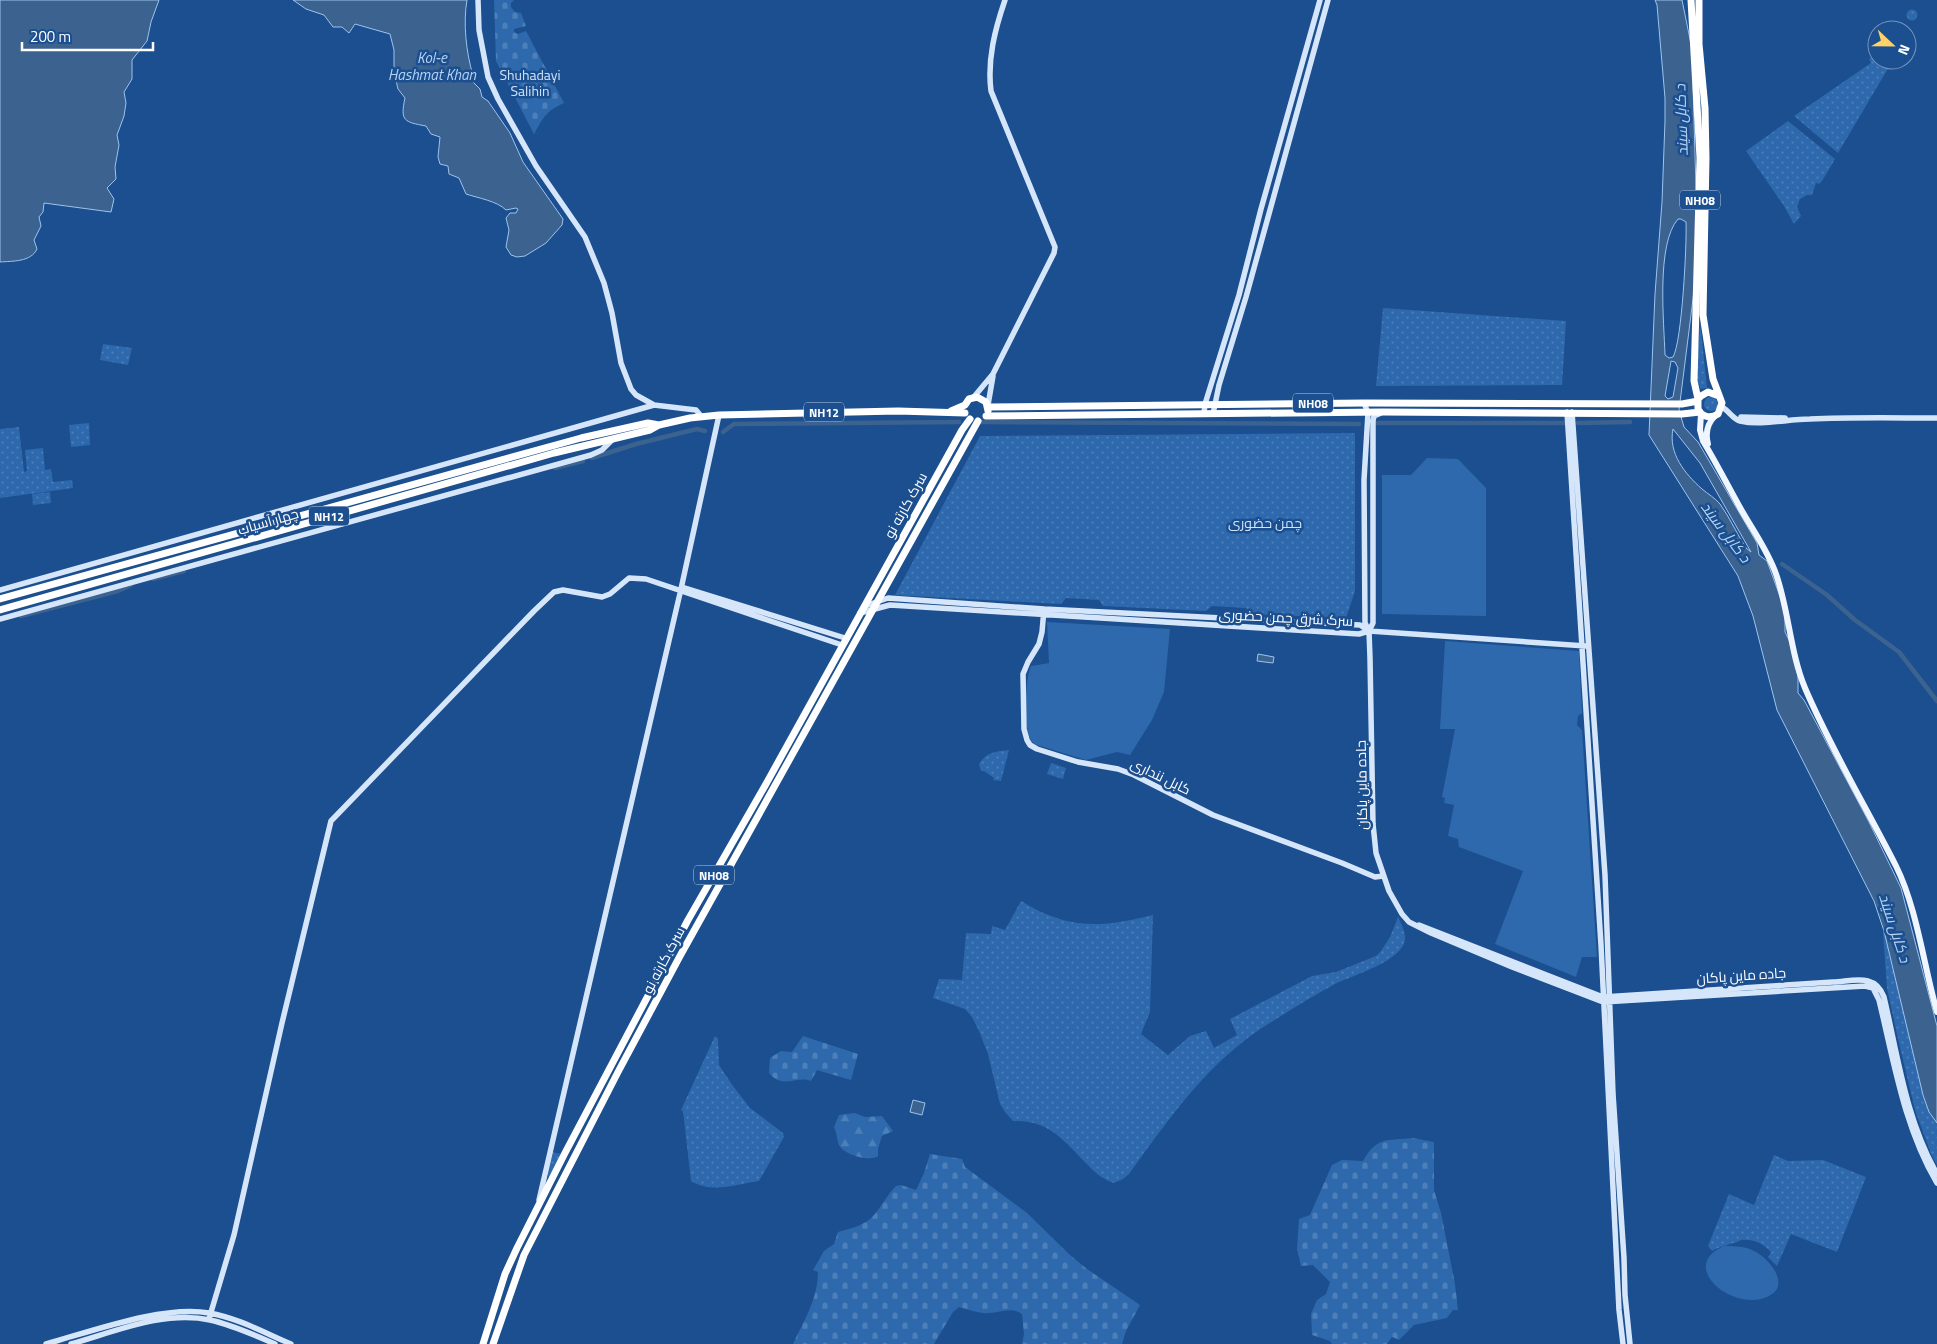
<svg xmlns="http://www.w3.org/2000/svg" width="1937" height="1344" viewBox="0 0 1937 1344" font-family="'Titillium Web',Cairo,sans-serif">
<style>
.green{fill:url(#green-dots)}
.forest{fill:url(#forest-firs)}
.cemetery{fill:url(#cemetery-stones)}
.pitch{fill:#2e69ad}
.water{fill:#3c6290;stroke:#9cc4f0;fill-rule:evenodd}
.lines{fill:none;stroke-linecap:round;stroke-linejoin:round}
.canal{stroke:#3c6290;stroke-width:4.5}
.secondary{stroke:#d6e6fa;stroke-width:5.5}
.primary{stroke:#f0f6ff;stroke-width:6}
.highway{stroke:#fff;stroke-width:7}
.labels{text-anchor:middle;dominant-baseline:central;stroke-width:5;stroke-linejoin:round;paint-order:stroke}
.shield{fill:#1b4f8f;stroke:#bbcadd;stroke-width:1}
.shield-label{font-size:12px;font-weight:bold;fill:#fff}
.park-label{font-size:14px;fill:#cfe3fa;stroke:#1b4f8f}
.street-label{font-size:14px;fill:#fff;stroke:#1b4f8f}
.water-label{font-size:15px;font-style:italic;fill:#b5d3f5;stroke:#1b4f8f}
</style>
<defs>
<pattern id="green-dots" width="8" height="8" patternUnits="userSpaceOnUse" patternTransform="scale(1.25)"><rect width="8" height="8" fill="#2e69ad"/><path d="M2 2h.1M6 6h.1" fill="none" stroke="#4d80b9" stroke-width="1.8" stroke-linecap="round"/></pattern>
<pattern id="forest-firs" width="22" height="20" patternUnits="userSpaceOnUse" patternTransform="scale(1.25)"><rect width="22" height="20" fill="#2e69ad"/><path d="M5 1l3.5 6h-7zM16 11l3.5 6h-7z" fill="#4d80b9"/></pattern>
<pattern id="cemetery-stones" width="16" height="16" patternUnits="userSpaceOnUse" patternTransform="scale(1.25)"><rect width="16" height="16" fill="#2e69ad"/><path d="M2 7V4a2 2 0 0 1 4 0v3zM10 15v-3a2 2 0 0 1 4 0v3z" fill="#4d80b9"/></pattern>
</defs>
<rect width="100%" height="100%" fill="#1b4f8f"/>
<path class="green" d="M1906.5 15a5.5 5.5 0 1 1 11 0a5.5 5.5 0 1 1-11 0Z
M1877 53V60H1893L1838 153 1794 116 1871 63 1869 59Z
M1788 121 1835 159 1822 181 1819 184 1816 183 1812 195H1807L1800 199 1797 207 1801 216 1794 224 1784 206 1746 151Z
M1383 308 1566 321 1562 385 1376 386Z
M1700 321 1707 388 1700 389 1699 384H1696Z
M103 344 132 348 128 365 100 360Z
M1704 404a7 7 0 1 1 14 0a7 7 0 1 1-14 0Z
M89 423 90 445 71 447 69 425Z
M19 427 24 472 27 471 25 450 43 448 45 470 51 469 53 482 72 480 73 488 0 498V429Z
M1355 433V591L1346 618 1251 614 1246 608 1212 606 1206 611 1103 606 1099 600 1066 598 1061 604 895 595 980 436Z
M50 492 51 503 33 505 32 494Z
M1009 750 1001 781 993 780 994 778 984 771H981L979 764C986 752 997 751 1009 750Z
M1051 763 1066 768 1063 779 1047 774Z
M1021 901C1068 930 1101 928 1153 915L1150 1012 1141 1034 1168 1055 1190 1036 1206 1031 1214 1048 1237 1035 1230 1019 1312 976 1336 972 1376 956 1381 951 1390 937 1398 917C1404 930 1410 940 1399 951 1385 966 1354 975 1335 984 1314 995 1294 1008 1273 1021 1209 1060 1172 1115 1129 1174L1123 1179 1114 1183C1104 1180 1095 1173 1088 1165 1065 1142 1049 1119 1013 1121L1005 1112 1000 1104 988 1054 979 1031 972 1017 965 1009 933 998 939 979 962 980 966 933 991 934 992 926 1005 930Z
M1884 931 1929 1112 1937 1123V1165L1931 1154 1915 1110 1898 1039 1887 988 1883 932Z
M715 1036 718 1039 719 1065 733 1086 750 1108 783 1133 784 1137 759 1181C736 1184 712 1194 691 1181L683 1111 681 1110Z
M552 1152 561 1154 549 1177 547 1173Z
M1774 1155 1788 1161 1823 1160 1866 1177 1837 1252 1791 1234 1777 1266 1768 1257 1771 1252C1762 1243 1754 1239 1741 1240 1732 1245 1722 1245 1712 1251L1708 1246 1729 1194 1754 1205Z"/>
<path class="forest" d="M855 1113 865 1117 882 1116 893 1131 882 1136 878 1149V1156C870 1162 844 1155 839 1145 837 1140 837 1133 834 1127L839 1115Z"/>
<path class="cemetery" d="M494 0H514L511 3V7L515 12 521 13 526 26 514 29V32L518 34 526 31 564 103C546 111 543 118 534 134L496 61Z
M803 1036 858 1054 851 1080 817 1070 811 1081C796 1075 783 1090 769 1073L770 1058 781 1051 792 1052Z
M1413 1138 1434 1142V1190L1441 1213 1455 1284 1458 1310H1453L1447 1318 1414 1325 1399 1340 1392 1337 1387 1344H1332L1330 1341 1312 1335 1311 1314 1317 1300 1326 1294 1330 1282 1313 1265 1301 1266 1297 1249 1299 1219 1310 1215 1332 1165 1342 1160 1363 1161C1377 1136 1387 1141 1413 1138Z
M930 1154 962 1159 965 1167 1027 1213 1070 1255 1087 1269 1140 1305 1126 1331 1122 1344H1022L1024 1334 1022 1314C1010 1305 996 1315 983 1313 975 1312 967 1309 959 1307L953 1312 934 1344H793C804 1321 818 1298 818 1272L813 1270 824 1251 834 1244 838 1232C849 1229 866 1225 874 1215 882 1206 887 1195 896 1186L901 1185 916 1190 924 1173Z"/>
<path class="pitch" d="M1427 458 1458 459 1486 488V616L1382 614V475H1411Z
M1047 622 1170 629 1164 692 1152 720 1130 755 1117 752 1086 760 1037 745C1035 744 1032 743 1031 740 1023 729 1025 679 1031 666L1049 663Z
M1445 641 1579 651 1582 713 1578 716 1577 725 1582 730 1597 957H1582L1576 977 1495 944 1523 871 1459 847 1458 839 1448 836 1454 805 1444 803 1445 798 1442 797 1455 729H1440Z
M1724 1246C1733 1246 1741 1246 1750 1249 1767 1255 1794 1286 1767 1297 1732 1312 1677 1266 1724 1246Z"/>
<path class="water" d="M0 0H159L151 22 147 41 132 60V79L124 92 126 103 124 116 117 135 119 145 115 167 116 179 107 188 114 199 111 212 44 203 43 212 39 217 41 226 34 240 37 249C31 262 13 261 0 262Z
M293 0H467C463 22 466 53 473 75L472 81 480 89 482 97 488 101 510 133 523 162 563 219 562 225 546 243 525 256 517 257 511 255 506 247 509 230 506 218 510 213H516L518 209 516 208 506 210C497 201 478 198 466 194L459 178 449 174 448 166 440 164 438 157 440 137 431 134 426 126C404 122 400 121 405 98L398 89 394 72V50L390 34 355 24 349 33 342 27H333L324 15 306 9Z
M1655 0H1682L1692 49 1696 190 1695 283 1679 410 1684 427 1698 442 1757 543 1759 555 1767 561 1785 610V632L1790 642 1798 676V693L1804 700 1869 822 1901 888 1937 1026V1123L1929 1112 1923 1095 1884 931 1874 901 1777 710 1753 616 1738 576 1649 435 1655 294 1662 202 1665 121V98L1657 5ZM1678 219H1681L1686 222C1687 243 1682 342 1673 357L1669 358 1665 355C1664 322 1656 244 1678 219ZM1671 361 1675 362 1678 368 1673 397 1668 399 1665 396ZM1673 429 1700 463 1751 552 1746 548C1737 534 1730 518 1720 504 1715 498 1708 494 1702 489 1685 474 1668 453 1673 429Z
M1258 654 1274 657 1273 663 1257 661Z
M913 1100 925 1103 922 1115 910 1112Z"/>
<g class="lines">
<path class="canal" d="M981 422 1359 424
M1377 423H1565
M1578 423 1630 422
M723 432 734 424 959 422
M592 458 636 444 697 429 705 431
M555 468 583 461
M1782 564 1827 595 1855 620 1899 652 1937 701
M153 579 184 571
M21 616 118 591 131 585"/>
<path class="secondary" d="M478 0 479 30 488 77 498 99 536 166 585 237 604 283 612 313 621 363 631 389 636 395 654 405 696 410 701 416
M973 398 993 374 1054 253 1055 247 991 91C987 60 995 29 1005 0
M1364 403 1368 413 1364 480 1365 623 1369 631 1370 658 1373 824 1376 853 1389 891 1402 914 1409 922 1431 933 1512 967 1603 1002 1865 986 1873 988 1879 1000C1894 1062 1904 1127 1937 1183
M988 405 993 376
M1722 407C1729 411 1733 419 1740 421 1762 426 1787 419 1810 419 1852 417 1895 418 1937 418
M1567 412 1601 945 1619 1310 1623 1344
M1572 412 1605 875 1613 1094 1624 1258 1625 1295 1630 1344
M1204 413 1205 404 1239 295 1261 209 1320 0
M1213 414 1219 385 1246 297 1328 0
M1741 417 1785 418
M681 589 685 588 845 638
M0 590 654 405
M865 606 888 598 1044 609 1360 625 1369 631
M1044 609 1042 632 1039 644 1028 662 1023 674 1024 729 1027 740 1030 745 1037 749 1078 762 1118 769 1134 775 1213 815 1342 863 1375 877 1383 876
M860 613 890 605 1359 634 1369 631 1586 646
M0 619 591 455 602 450 613 439
M1369 631 1373 623V421L1374 416 1381 413
M1419 925 1603 997 1833 982C1854 981 1875 973 1884 997 1898 1057 1906 1120 1937 1174
M539 1200 681 589 719 415
M209 1319 234 1235 282 1023 331 821 534 611 554 592 563 590 602 597 610 594 629 578 646 579 842 645
M46 1344C93 1331 163 1305 209 1313 238 1318 265 1333 291 1344
M71 1344C114 1332 164 1310 210 1320 233 1325 254 1335 275 1344"/>
<path class="primary" d="M1701 414 1700 430 1703 441C1717 464 1729 488 1742 511 1754 532 1768 551 1776 574 1789 611 1790 652 1805 688 1831 749 1866 807 1896 866 1917 908 1924 967 1937 1012
M1708 444C1705 433 1707 424 1715 416"/>
<path class="highway" d="M1691 0 1700 158 1694 381 1698 399V409C1702 417 1710 419 1718 414L1722 403 1713 379 1703 315 1706 158 1705 108 1699 44V0
M1698 399 1701 396 1708 392 1719 396
M988 407 1364 403 1682 404 1698 401
M951 411 965 405 969 399 977 397 986 402 988 411
M986 416 1382 412 1682 414 1700 412
M0 599 581 438 648 423 659 425
M0 610 554 453 650 430 659 425 690 418 719 415 898 411 965 413
M483 1344 505 1274 517 1248 565 1153 688 920 766 784 962 430 970 419
M493 1344 524 1255 618 1072 680 956 978 421"/>
</g>
<g class="labels">
<g class="shield">
<rect x="1680" y="190.5" width="40" height="19" rx="4"/>
<rect x="1293" y="393.5" width="40" height="19" rx="4"/>
<rect x="804" y="402.5" width="40" height="19" rx="4"/>
<rect x="309" y="506.5" width="40" height="19" rx="4"/>
<rect x="694" y="865.5" width="40" height="19" rx="4"/>
</g>
<g class="shield-label">
<text x="1700" y="200">NH08</text>
<text x="1313" y="403">NH08</text>
<text x="824" y="412">NH12</text>
<text x="329" y="516">NH12</text>
<text x="714" y="875">NH08</text>
</g>
<g class="park-label">
<text x="530" y="74">Shuhadayi<tspan x="530" dy="16">Salihin</tspan></text>
<text x="1265" y="522">چمن حضوری</text>
</g>
<g class="street-label">
<text transform="translate(905 505) rotate(-61)">سرک کارته نو</text>
<text transform="translate(268 521) rotate(-16)">چهار آسیاب</text>
<text transform="translate(1286 617) rotate(3)">سرک شرق چمن حضوری</text>
<text transform="translate(1161 776) rotate(26)">کابل ننداری</text>
<text transform="translate(1361 785) rotate(-91)">جاده ماین پاکان</text>
<text transform="translate(663 960) rotate(-62)">سرک کارته نو</text>
<text transform="translate(1741 975) rotate(-4)">جاده ماین پاکان</text>
</g>
<g class="water-label">
<text x="432" y="57">Kol-e<tspan x="432" dy="17">Hashmat Khan</tspan></text>
<text transform="translate(1681 120) rotate(-92)">د کابل سيند</text>
<text transform="translate(1726 532) rotate(53)">د کابل سيند</text>
<text transform="translate(1895 928) rotate(72)">د کابل سيند</text>
</g>
</g>
<g transform="translate(1892 45) rotate(112)"><circle r="24" fill="#1b4f8f" stroke="#7695bc"/>
<path d="M0-4L9 19L0 12L-9 19Z" fill="#ffd166"/>
<text y="-8" font-size="14" font-weight="bold" text-anchor="middle" fill="#ffffff">N</text>
</g>
<path d="M22 42v8h131v-8" fill="none" stroke="#ffffff" stroke-width="2.5"/>
<text x="30" y="42" font-size="15" fill="#ffffff" stroke="#1b4f8f" stroke-width="4" paint-order="stroke">200 m</text>
</svg>
